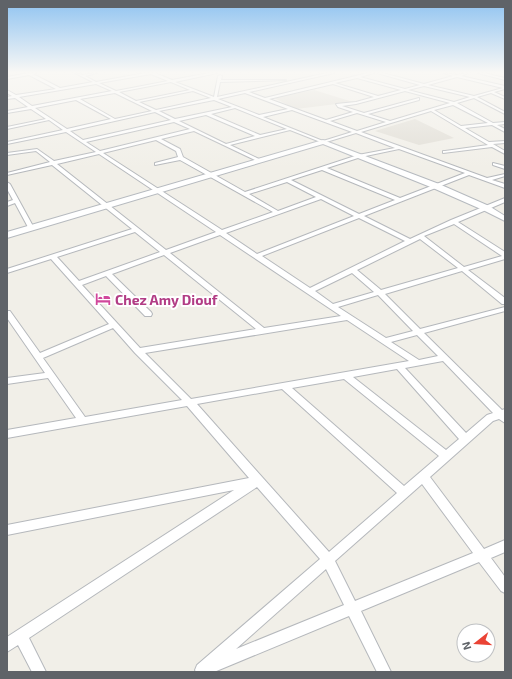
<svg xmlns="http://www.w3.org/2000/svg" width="512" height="679" viewBox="0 0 512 679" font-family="'Exo 2',sans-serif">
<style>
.education{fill:#e1ded6}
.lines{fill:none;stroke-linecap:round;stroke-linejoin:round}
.minor-casing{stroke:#b5b8bc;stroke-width:2}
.secondary-casing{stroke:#b6babf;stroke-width:2}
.minor{fill:#fff;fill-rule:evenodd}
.secondary{fill:#fff;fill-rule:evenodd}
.labels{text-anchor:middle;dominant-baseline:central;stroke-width:4;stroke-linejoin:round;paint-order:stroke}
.hotel-label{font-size:14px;font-weight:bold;fill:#b23c85;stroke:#fff;text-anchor:start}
</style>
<rect width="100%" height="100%" fill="#f1efe8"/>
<path class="education" d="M314 90 353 102 296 109 274 98Z
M415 119 454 138 419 145 375 131Z"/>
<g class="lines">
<g class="minor-casing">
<path id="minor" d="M28 73H36L33 74 60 88 93 82 75 73 82 75 97 73 85 76 96 82 145 73H155L172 80 209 73H217L175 82 214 97 218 76 220 75 222 76 221 80H286L220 82 217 97 327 73H334L249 92 265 98 368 73H374L360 77 405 89 420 85 377 73H383L424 84 453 76 444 73 457 75 468 73 461 76 505 86V89L494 92 505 97V99L491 93 477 97 505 112V114L474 98 457 103 493 123 505 122V124L497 125 505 129V132L492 125 465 128 489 142 505 141V143L493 144 505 151V154L492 147 443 153V151H445L488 145 431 111 361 132 487 178 505 174V176L492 180 505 184V188L469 175 364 216 410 239 451 220 505 198V202L458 222 505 252V259L468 270 505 298V304H502L462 271 385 294 420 329 505 307V311L424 333 502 410 505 409V423L499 419 493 421 430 477 484 549 505 540V552L491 558 505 577V593L501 591 479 562 361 611 391 672H377L349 616 214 672H196L195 670 197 665 320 559 257 487 29 638 46 672H32L18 645 7 652V637L234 490 7 535V525L249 478 187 406 7 438V430L76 418 48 378 7 384V378L45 373 7 318V311H10L40 353 109 324 51 259 7 273V269L132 229 52 165 7 175V173L50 162 36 151 7 155V153L37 149 54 161 96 152 66 132 7 144V142L63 130 49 120 7 129V127L46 119 31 109 7 113V111L28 107 15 98 7 99V97L12 96 7 93V90L16 95 56 89 29 75 7 79V77ZM151 74 168 81 116 91 99 83ZM457 77 503 88 474 96 428 85ZM357 78 401 90 378 96 335 83ZM171 82 190 90 136 101 119 92ZM96 84 112 91 32 106 19 97ZM333 84 374 97 356 102 336 104 338 107 353 112 326 120 269 99ZM424 86 470 97 454 102 408 90ZM193 91 211 98 156 110 139 102ZM405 91 450 103 390 121 368 114 419 100V98L364 113 342 106 356 104ZM115 93 152 111 115 119 80 99ZM245 93 288 109 259 115 218 99ZM76 100 111 119 67 129 35 108ZM214 100 232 107 175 119 159 111ZM453 105 488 123 461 126 434 110ZM235 108 287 129 260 135 211 114ZM292 110 352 132 323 141 263 117ZM155 112 171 120 83 140 70 131ZM357 113 386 122 357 131 330 121ZM206 115 255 136 226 144 179 121ZM174 122 190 129 100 151 86 142ZM290 130 323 143 356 133 395 148 358 155 245 192 183 157 180 149 161 139 194 131 259 162 261 161V160L230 145ZM156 140 176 151 178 157 155 163V165L180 160 273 212 222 230 103 153ZM399 149 465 173 400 198 327 168 361 157ZM99 154 216 232 166 250 57 164ZM322 170 395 200 359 214 291 180ZM287 182 316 197 278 211 249 194ZM321 199 354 216 257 254 226 233ZM359 218 405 241 310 288 262 256ZM454 224 502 256 464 267 424 236ZM135 232 160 252 79 281 57 257ZM220 235 341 316 264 328 170 253ZM420 239 458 268 381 290 357 270ZM164 255 256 329 140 348 82 285 106 276 145 316H151L152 314 151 312 112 274ZM352 273 374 292 333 304 315 291ZM378 295 413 331 386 338 338 307ZM347 320 409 361 191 399 145 353ZM113 328 135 353 182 400 85 417 43 358ZM417 335 438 356 419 360 391 342ZM443 361 493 413 487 415 466 433 405 368ZM397 369 459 439 446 450 353 377ZM344 379 439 456 404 486 292 388ZM282 389 397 493 329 552 197 404ZM422 484 473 553 355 601 335 561ZM326 569 344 605 236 649Z
M478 73H484L505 78V80Z
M493 163 505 166V169L493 165Z
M7 182 10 184 34 228 33 229H29L15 203 7 206V202L13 200 7 189Z"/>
</g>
<g class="secondary-casing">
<path id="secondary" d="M323 140 439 184 489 206 505 216V221L483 210 433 188 323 144 7 238V232Z"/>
</g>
<use href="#minor" class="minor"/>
<use href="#secondary" class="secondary"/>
</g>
<linearGradient id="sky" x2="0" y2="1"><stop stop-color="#8fc3f1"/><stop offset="0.43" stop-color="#f9f8f5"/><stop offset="1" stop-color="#f9f8f5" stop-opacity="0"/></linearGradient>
<rect width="512" height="168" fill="url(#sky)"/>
<defs>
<g id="hotel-bare" transform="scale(1.2)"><path d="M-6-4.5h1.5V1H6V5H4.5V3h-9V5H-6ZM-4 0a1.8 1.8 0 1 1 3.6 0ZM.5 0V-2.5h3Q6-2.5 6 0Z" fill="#d1479c" stroke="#fff" stroke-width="2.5" paint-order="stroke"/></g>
</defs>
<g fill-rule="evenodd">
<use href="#hotel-bare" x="103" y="299"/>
</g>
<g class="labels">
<g class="hotel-label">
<text x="115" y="299">Chez Amy Diouf</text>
</g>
</g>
<rect width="512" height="679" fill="none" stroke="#5f6368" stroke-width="16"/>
<g transform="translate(476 643) rotate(253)"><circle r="19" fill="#ffffff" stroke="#bfc1c3"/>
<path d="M0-3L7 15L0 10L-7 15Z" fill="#ea4335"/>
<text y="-6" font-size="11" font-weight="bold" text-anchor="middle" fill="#5f6368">N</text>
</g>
</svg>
